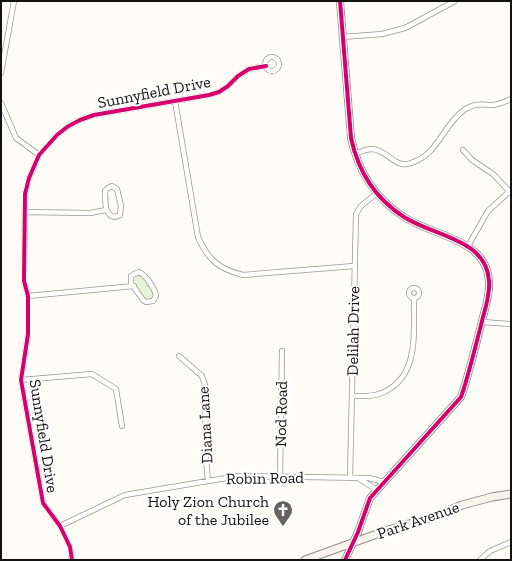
<svg xmlns="http://www.w3.org/2000/svg" width="512" height="561" viewBox="0 0 512 561" font-family="'Zilla Slab',serif">
<style>
.park{fill:url(#park-tufts)}
.lines{fill:none;stroke-linecap:round;stroke-linejoin:round}
.minor-casing{stroke:#979795;stroke-width:6}
.tertiary-casing{stroke:#979795;stroke-width:8}
.secondary-casing{stroke:#8e8d8b;stroke-width:9}
.minor{stroke:#fffffe;stroke-width:4.5}
.tertiary{stroke:#fffffe;stroke-width:6}
.secondary{stroke:#f6f4eb;stroke-width:7}
.cycleway-casing{stroke:#fff;stroke-width:6}
.cycleway{stroke:#d6006c;stroke-width:4}
.labels{text-anchor:middle;dominant-baseline:central;stroke-width:4;stroke-linejoin:round;paint-order:stroke}
.street-label{font-size:16px;fill:#111;stroke:#fff}
.poi-label{font-size:16px;fill:#111;stroke:#fff;text-anchor:end}
</style>
<defs>
<pattern id="park-tufts" width="24" height="20" patternUnits="userSpaceOnUse"><rect width="24" height="20" fill="#e7f3d7"/><path d="M3 7l-1-3M5 7V3M7 7l1-3M15 17l-1-3M17 17v-4M19 17l1-3" fill="none" stroke="#c5cfb8"/></pattern>
</defs>
<rect width="100%" height="100%" fill="#fdfcf7"/>
<path class="park" d="M139 274 142 276 154 293V296L151 300H147C141 295 132 285 133 277Z"/>
<g class="lines">
<g class="minor-casing">
<path id="minor" d="M342 37 382 34 405 28 455 1
M265 64a7 7 0 1 1 14 0a7 7 0 1 1-14 0Z
M1 73 14 1
M175 101 198 237C208 260 219 269 243 275L354 266
M1 103 16 138 39 155
M463 150 472 160 493 174 509 191
M355 154C360 152 366 149 372 149 388 150 395 169 411 163 438 155 443 125 464 110 476 102 481 105 493 105 500 104 505 102 511 99
M112 186 117 189 121 206 120 215 115 217C103 215 106 201 105 191L108 188Z
M25 212 90 213 106 210
M468 246 488 211 511 190
M139 272C146 275 155 289 156 296L153 301 146 302 143 300 131 283V276L136 273Z
M409 293a5 5 0 1 1 10 0a5 5 0 1 1-10 0Z
M28 296 134 286
M482 322 511 324
M179 356 202 376 205 385 206 459 208 481
M21 380 92 374 116 389 122 426
M352 396C361 396 370 397 379 394 421 379 413 332 414 298
M280 477 282 351
M350 478 356 214 361 206 377 193
M358 478 377 490
M60 526 125 495 208 481 239 476 369 478 384 482
M72 560 70 547 60 526 43 503 21 380 28 334V296L24 281 25 194 29 178 39 155 57 135 67 127 80 120 94 115 209 95 219 92 228 86 238 76 249 69 266 66
M480 560 490 551 511 542"/>
</g>
<g class="tertiary-casing">
<path id="tertiary" d="M340 1 351 138C358 171 376 199 404 217 433 236 487 239 489 281 490 294 486 306 483 317 477 341 471 365 464 388L461 397 370 498 358 532 345 560"/>
</g>
<g class="secondary-casing">
<path id="secondary" d="M305 560 388 530 433 517 462 505 492 497 511 494"/>
</g>
<use href="#minor" class="minor"/>
<use href="#tertiary" class="tertiary"/>
<use href="#secondary" class="secondary"/>
<g class="cycleway-casing">
<path id="cycleway" d="M340 1 351 138C358 171 376 199 404 217 433 236 487 239 489 281 490 294 486 306 483 317 477 341 471 365 464 388L461 397 370 498 358 532 345 560
M72 560 70 547 60 526 43 503 21 380 28 334V296L24 281 25 194 29 178 39 155 57 135 67 127 80 120 94 115 209 95 219 92 228 86 238 76 249 69 266 66"/>
</g>
<use href="#cycleway" class="cycleway"/>
</g>
<defs>
<g id="church-pin" transform="scale(1)"><path d="M0 17L-7.5 6A9.5 9.5 0 1 1 7.5 6Z" fill="#646362" stroke="#fff"/><path d="M-1.2-6h2.4v3.5h3.3v2.4h-3.3V6h-2.4V-.1h-3.3v-2.4h3.3Z" fill="#fff"/></g>
</defs>
<g fill-rule="evenodd">
<use href="#church-pin" x="283" y="510"/>
</g>
<g class="labels">
<g class="street-label">
<text transform="translate(154 92) rotate(-11)">Sunnyfield Drive</text>
<text transform="translate(353 331) rotate(-89)">Delilah Drive</text>
<text transform="translate(281 414) rotate(-89)">Nod Road</text>
<text transform="translate(205 425) rotate(-93)">Diana Lane</text>
<text transform="translate(44 436) rotate(81)">Sunnyfield Drive</text>
<text transform="translate(265 478) rotate(-1)">Robin Road</text>
<text transform="translate(418 520) rotate(-19)">Park Avenue</text>
</g>
<g class="poi-label">
<text x="269" y="501">Holy Zion Church<tspan x="269" dy="18">of the Jubilee</tspan></text>
</g>
</g>
<rect width="512" height="561" fill="none" stroke="#111111" stroke-width="4"/>
</svg>
